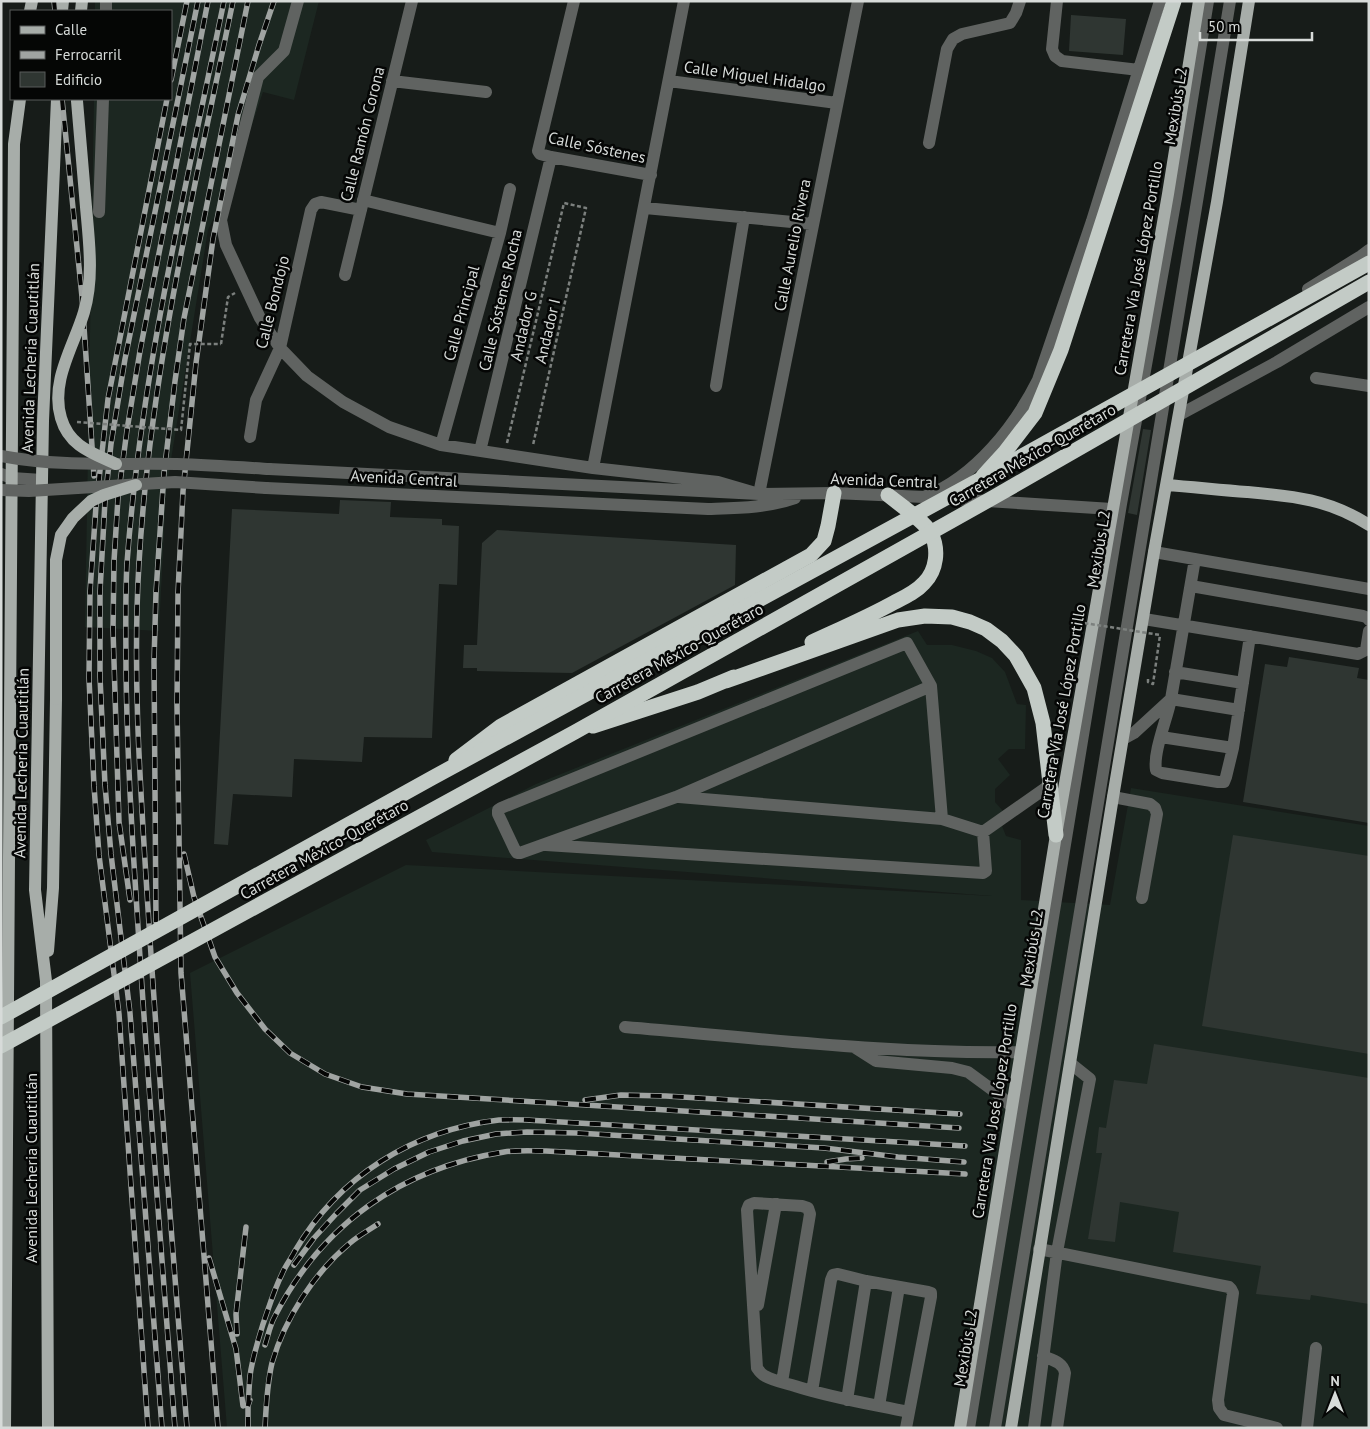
<svg xmlns="http://www.w3.org/2000/svg" width="1370" height="1429" viewBox="0 0 1370 1429" font-family="'PT Sans',sans-serif">
<style>
.built{fill:#1c2721}
.building{fill:#2f3632}
.lines{fill:none;stroke-linecap:round;stroke-linejoin:round}
.path{stroke:#7c807e;stroke-width:2.5;stroke-dasharray:4 2.5;stroke-linecap:butt}
.minor{stroke:#606361;stroke-width:12}
.major{stroke:#a7ada9;stroke-width:12}
.highway{stroke:#c3cbc6;stroke-width:15}
.rail-casing{stroke:#a0a4a2;stroke-width:5.5}
.rail{stroke:#050605;stroke-width:4;stroke-dasharray:11;stroke-linecap:butt}
.path-bridge{stroke:#7c807e;stroke-width:2.5;stroke-dasharray:4 2.5;stroke-linecap:butt}
.minor-bridge{stroke:#606361;stroke-width:12}
.major-bridge{stroke:#a7ada9;stroke-width:12}
.highway-bridge{stroke:#c3cbc6;stroke-width:15}
.labels{text-anchor:middle;dominant-baseline:central;stroke-width:5;stroke-linejoin:round;paint-order:stroke}
.street-label{font-size:16px;fill:#d7dbd9;stroke:#050605}
</style>
<rect width="100%" height="100%" fill="#171c19"/>
<path class="built" d="M95 1H319L294 100 263 92 238 166 208 230 166 491 159 631 85 627 94 99H171V11H95Z
M918 631 927 645H952L976 651 992 658 1005 672 1017 704 1026 705 1025 749H1009L998 759 1010 775 995 789V802L1003 811 998 816 1006 836 1021 840V900L1110 905 1131 788 1369 826V1428H227L190 973 406 865 992 896 432 852 426 840 536 784Z"/>
<path class="building" d="M1071 15 1126 19 1123 55 1069 51Z
M1143 429 1151 430 1137 515 1128 513Z
M340 500 391 502 390 517 442 519V525L459 526 457 585 439 584 432 738 364 737 362 762 294 759 292 797 233 794 228 845 214 844 232 509 339 514Z
M497 530 736 545 735 585 572 673 477 671V668H463L464 645H477L482 543Z
M1289 657 1359 668 1357 678 1369 680V823L1243 802 1265 664 1287 667Z
M1233 835 1369 856V1054L1202 1026Z
M1154 1044 1369 1078V1304L1311 1295 1310 1300 1256 1294 1261 1266 1173 1252 1179 1212 1120 1202 1115 1242 1088 1239 1102 1153H1096L1099 1127 1106 1128 1114 1080 1147 1084Z"/>
<g class="lines">
<path class="path" d="M221 344 228 297 235 293
M507 443 564 203 586 208 533 445
M1148 679V682L1153 684 1160 635"/>
<path class="minor" d="M298 1 284 51 258 77 221 220 226 245 260 318 280 348 307 376 343 402 389 427 441 445 593 468 718 482 759 494 858 1
M574 1 538 151 540 154 551 157 651 175
M1057 1 1052 49 1055 56 1062 61 1139 70
M106 11V1
M392 81 486 92
M669 81 837 103
M929 143 947 49 953 39 962 34 1010 23 1016 13 1020 1
M363 200 500 233
M645 208 813 224
M99 212 103 99
M345 275 412 1
M1308 289 1361 256 1369 250
M1316 378 1369 386
M716 386 744 217
M1179 415 1277 362 1369 307
M250 437 256 400 280 348 311 210 315 204 321 202 361 210
M441 445 500 233 510 189
M480 451 551 157
M593 468 684 1
M269 469 759 494 834 493 924 497 1112 509
M1 474 12 478 42 480
M266 488 708 509C737 508 767 508 795 498
M926 496C975 477 1015 426 1038 380L1092 221 1160 1
M1154 552 1369 589
M1195 559 1171 699C1167 719 1153 752 1156 770L1162 773 1218 782H1224L1226 777 1233 748 1250 636
M1191 586 1363 616 1368 618 1369 620
M1144 619 1358 654 1366 650 1369 631
M1175 672 1243 683
M931 686 676 797 520 853H517L515 850 498 814V810L501 808 907 643 931 686 942 819 983 832 1050 785
M1161 737 1233 748
M1123 739 1134 733 1171 699 1239 710
M679 797 942 819
M1113 797 1150 804 1155 808 1157 814 1142 898
M546 845 983 873 986 871 983 832
M625 1027C756 1038 888 1054 1020 1052
M854 1047 876 1061 952 1068 968 1072 998 1094 1011 1106
M1039 1249 1229 1287 1231 1289 1233 1293 1218 1400 1219 1408 1224 1415 1277 1428
M758 1305 776 1204
M1043 1356C1052 1360 1063 1362 1065 1373L1057 1428
M782 1382 810 1214 808 1208 802 1206 754 1203 749 1205 747 1210 757 1368C759 1371 761 1374 765 1376 774 1381 785 1383 795 1386 832 1398 871 1404 909 1412
M812 1391 831 1280 833 1275 838 1274 866 1281 928 1292 931 1293V1297L906 1428
M847 1400 866 1281
M879 1406 899 1287
M969 1428 1121 504 1176 198 1208 1
M995 1428 1230 1
M1034 1428 1057 1252 1090 1079 1070 1063
M1307 1428 1316 1348"/>
<path class="major" d="M30 11 32 1
M62 11 63 1
M81 11 82 1
M1166 485C1193 487 1220 490 1247 492 1293 496 1329 499 1369 525
M48 951 53 888 56 699
M5 1428 14 144 20 99
M48 1428 46 981 35 890 43 421 57 99
M960 1428 1056 835 1168 194 1199 1
M1011 1428 1113 797 1154 552 1217 202 1249 1"/>
<path class="highway" d="M983 476 1005 452 1035 413 1061 350 1174 1
M812 642C840 629 868 617 895 602 905 597 916 592 924 583 937 570 939 549 931 533 924 521 899 504 888 495
M726 681 898 620 925 616 952 617 970 622 986 629 1002 641 1016 656 1034 688 1043 723 1056 835
M593 726 698 692 734 677
M456 760 501 726 811 555 824 541 828 526 834 493"/>
<g class="rail-casing">
<path id="rail" d="M54 1 55 11
M171 80 187 1
M62 99 82 297 94 476
M184 854 194 897 215 957 237 993 265 1029 290 1053 325 1074 362 1087 407 1094 959 1128
M130 900 119 822 113 629 114 561 118 498 127 430 140 351 208 1
M156 922 154 661 156 592 164 473 175 381 184 318 248 1
M585 1100 621 1095 666 1096 960 1114
M827 1162 846 1159 862 1158
M209 1258 236 1349 243 1406
M294 1265 314 1238 336 1214 360 1190 394 1169 429 1152 463 1141 496 1134 527 1132 577 1133 824 1148 898 1157 964 1162
M237 1334 236 1314 246 1227
M265 1345C268 1336 270 1325 275 1316 322 1224 402 1168 504 1152 518 1150 532 1151 546 1151L965 1174
M248 1406C249 1396 249 1386 250 1376 252 1359 258 1341 263 1324 269 1307 274 1290 282 1274 285 1266 291 1259 295 1251 339 1176 413 1130 499 1120 514 1119 530 1120 544 1121L965 1146
M148 1428 119 1014 99 855 94 786 89 678 90 591 96 506 108 399 167 99
M162 1428 130 1013 111 854 105 785 100 677V591L105 501 111 444 125 359 198 1
M175 1428C161 1250 147 1073 136 895 131 820 127 746 126 671 126 635 125 599 127 563 141 373 186 187 224 1
M187 1428C173 1255 159 1082 148 909 141 794 132 679 139 563 150 373 195 187 233 1
M218 1428 181 973 177 705 178 593 183 491 196 363 213 239 238 115 259 45 274 1
M248 1428V1406L250 1400
M265 1428C266 1407 267 1384 272 1363 285 1318 314 1273 350 1243 358 1236 369 1230 378 1224"/>
</g>
<use href="#rail" class="rail"/>
<path class="path-bridge" d="M77 422 181 430 190 344H221
M1078 622 1160 635"/>
<path class="minor-bridge" d="M1 456C60 467 117 463 177 464 208 465 238 467 269 469
M1 490 29 491 175 482 266 488"/>
<path class="major-bridge" d="M77 101C80 136 83 171 86 207 89 241 94 278 84 312 74 346 50 381 61 418 69 446 92 453 116 464
M56 699V560L61 535 73 518 91 501 104 495 136 485"/>
<path class="highway-bridge" d="M1 1017 432 778 979 480 1369 263
M1 1046 575 732 994 497 1369 282"/>
</g>
<g class="labels">
<g class="street-label">
<text transform="translate(755 76) rotate(8)">Calle Miguel Hidalgo</text>
<text transform="translate(1175 106) rotate(-81)">Mexibús L2</text>
<text transform="translate(362 134) rotate(-76)">Calle Ramón Corona</text>
<text transform="translate(597 147) rotate(12)">Calle Sóstenes</text>
<text transform="translate(792 245) rotate(-79)">Calle Aurelio Rivera</text>
<text transform="translate(1138 268) rotate(-80)">Carretera Vía José López Portillo</text>
<text transform="translate(500 300) rotate(-77)">Calle Sóstenes Rocha</text>
<text transform="translate(272 302) rotate(-76)">Calle Bondojo</text>
<text transform="translate(461 313) rotate(-75)">Calle Principal</text>
<text transform="translate(523 326) rotate(-77)">Andador G</text>
<text transform="translate(547 331) rotate(-77)">Andador I</text>
<text transform="translate(30 358) rotate(-88)">Avenida Lecheria Cuautitlán</text>
<text transform="translate(1032 455) rotate(-30)">Carretera México-Querétaro</text>
<text transform="translate(404 478) rotate(3)">Avenida Central</text>
<text transform="translate(884 480) rotate(2)">Avenida Central</text>
<text transform="translate(1098 549) rotate(-81)">Mexibús L2</text>
<text transform="translate(679 653) rotate(-29)">Carretera México-Querétaro</text>
<text transform="translate(1061 711) rotate(-80)">Carretera Vía José López Portillo</text>
<text transform="translate(21 763) rotate(-89)">Avenida Lecheria Cuautitlán</text>
<text transform="translate(324 849) rotate(-29)">Carretera México-Querétaro</text>
<text transform="translate(1031 948) rotate(-81)">Mexibús L2</text>
<text transform="translate(994 1111) rotate(-81)">Carretera Vía José López Portillo</text>
<text transform="translate(31 1168) rotate(-90)">Avenida Lecheria Cuautitlán</text>
<text transform="translate(965 1348) rotate(-81)">Mexibús L2</text>
</g>
</g>
<rect width="1370" height="1429" fill="none" stroke="#d7dbd9" stroke-width="5"/>
<rect x="10" y="10" width="162" height="90" fill="#050605" stroke="#595b5a"/>
<rect x="20" y="26" width="25" height="8" fill="#a7ada9" stroke="#595b5a"/>
<text x="55" y="35" font-size="15" fill="#d7dbd9">Calle</text>
<rect x="20" y="51" width="25" height="8" fill="#a0a4a2" stroke="#595b5a"/>
<text x="55" y="60" font-size="15" fill="#d7dbd9">Ferrocarril</text>
<rect x="20" y="72" width="25" height="15" fill="#2f3632" stroke="#595b5a"/>
<text x="55" y="85" font-size="15" fill="#d7dbd9">Edificio</text>
<g transform="translate(1335 1394)" stroke="#050605" stroke-width="4" paint-order="stroke">
<path d="M0-4L9 19L0 12L-9 19Z" fill="#d7dbd9"/>
<text y="-8" font-size="14" font-weight="bold" text-anchor="middle" fill="#d7dbd9">N</text>
</g>
<path d="M1200 32v8h112v-8" fill="none" stroke="#d7dbd9" stroke-width="2.5"/>
<text x="1208" y="32" font-size="15" fill="#d7dbd9" stroke="#050605" stroke-width="4" paint-order="stroke">50 m</text>
</svg>
